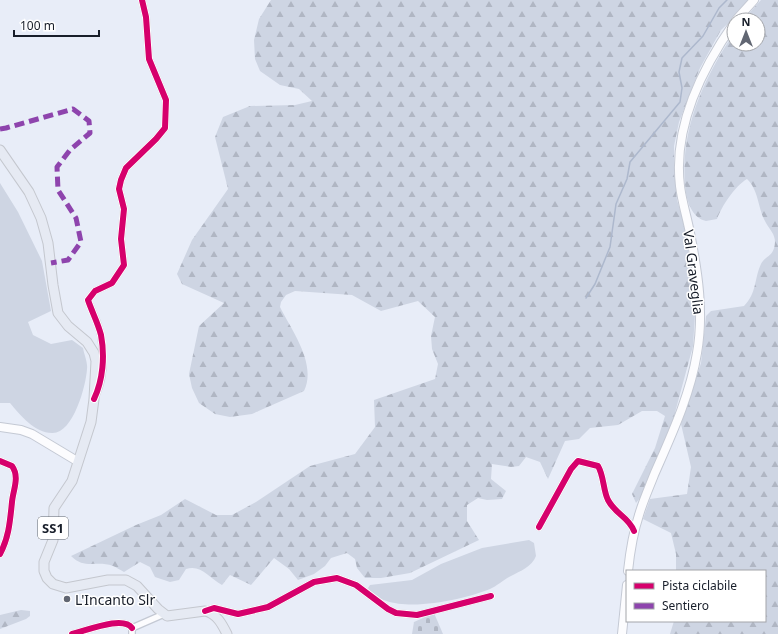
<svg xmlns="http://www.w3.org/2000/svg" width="778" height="634" viewBox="0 0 778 634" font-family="'Noto Sans',sans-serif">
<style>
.green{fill:#ced5e3}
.forest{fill:url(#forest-firs)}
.cemetery{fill:url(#cemetery-stones)}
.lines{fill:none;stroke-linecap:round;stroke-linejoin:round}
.stream{stroke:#adb8cd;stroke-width:1.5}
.street-casing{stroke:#c4c9d4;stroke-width:8}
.secondary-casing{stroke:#c4c9d4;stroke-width:10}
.primary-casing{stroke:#c4c7ce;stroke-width:11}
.street{stroke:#fcfcfe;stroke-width:5.5}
.secondary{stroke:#fcfcfe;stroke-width:8}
.primary{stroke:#e6eaf3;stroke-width:9}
.quiet{stroke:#8e44ad;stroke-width:5;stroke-dasharray:10 5;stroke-linecap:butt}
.cycleway-casing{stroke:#fff;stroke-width:8}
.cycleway{stroke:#d6006c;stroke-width:6}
.poi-dot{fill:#616672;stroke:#fff;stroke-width:1.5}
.labels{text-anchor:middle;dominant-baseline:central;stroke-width:3;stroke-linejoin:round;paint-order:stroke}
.shield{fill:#fff;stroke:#5d626a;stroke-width:1}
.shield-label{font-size:13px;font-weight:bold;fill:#181e2a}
.street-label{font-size:14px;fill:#181e2a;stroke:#fff}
.poi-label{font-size:14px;fill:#181e2a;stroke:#fff;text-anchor:start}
</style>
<defs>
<pattern id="forest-firs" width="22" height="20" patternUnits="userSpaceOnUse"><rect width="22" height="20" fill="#ced5e3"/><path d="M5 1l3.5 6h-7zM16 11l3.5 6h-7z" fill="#b0b6c3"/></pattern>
<pattern id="cemetery-stones" width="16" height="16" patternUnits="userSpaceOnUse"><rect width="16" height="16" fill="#ced5e3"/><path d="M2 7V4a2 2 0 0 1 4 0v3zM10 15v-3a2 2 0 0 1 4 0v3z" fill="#b0b6c3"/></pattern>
</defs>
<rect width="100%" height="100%" fill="#e8edf8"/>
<path class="green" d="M0 183 18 212 42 261 51 311 28 322 33 335 51 344 72 340 83 348C84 354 88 363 87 369 86 386 73 434 52 433 35 433 20 415 10 403H0Z
M529 540 534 543 536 556C532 567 520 571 511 576 503 580 497 586 490 589 463 600 387 618 368 588L370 585 412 580 441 564 482 548Z"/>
<path class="forest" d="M271 0H753L721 30 700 68 679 122 674 146V169L677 200 684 223 693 285 695 314 693 346 673 420 640 498 636 503 632 494 655 448 665 416 657 411H642L618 425 590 428 579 439 565 441 548 479 540 462 526 457 519 466 511 467 492 464 491 479 506 491 502 499 487 500 478 498 467 505V521L479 540 410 573 381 578H365L357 568 355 559 347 553 331 558 325 566 314 574 298 580 289 569 274 558 251 585 230 575 222 585C209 578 201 564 186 569L179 580 170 582 155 577 150 567 140 562 124 572C120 570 116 567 113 566 96 560 85 570 71 556L136 525 161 515 185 499 216 515H232L256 502 310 466 355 454 375 427 374 400 435 379 438 364 432 349 431 336 435 317 418 301 381 311 352 295 295 291 286 295 281 302 280 307C292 331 317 364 304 391L252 414 230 417 215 414 199 403 192 388 189 374 199 326 224 303 182 284 177 274 192 240 228 189 215 137 223 117 250 106 295 105 312 101 299 89 280 85 260 71 255 59 254 40 259 19Z
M761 0H778V634H670L674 621H765V571H676V554L671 533 643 519 650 499 687 494 691 467 681 424 701 363 706 316 711 311 744 306C757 293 754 279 761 264 765 255 774 258 775 242 775 234 770 230 766 223 758 210 759 190 747 179 734 187 722 206 717 219L706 221C693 218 688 204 686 193 678 134 702 81 734 33V44H758V20H743Z
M21 610 30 611V616L26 619 0 629V615Z"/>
<path class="cemetery" d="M434 613 443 634H412L414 622Z"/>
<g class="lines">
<path class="stream" d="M586 298 595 284 610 247 616 204 627 179 630 162 680 102 682 88 679 72 682 58 703 36 719 8 727 0"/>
<g class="street-casing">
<path id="street" d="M96 395C104 378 104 355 101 336 99 323 92 312 88 300L95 291 112 283 124 265 121 239 124 209 119 189 121 180 126 168 156 139 165 128 166 100 149 59 146 17 142 0
M0 461 12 466C20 477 13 490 12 502 10 521 9 537 0 554
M539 527 571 469 578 461 598 466C604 476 603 490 608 500 616 515 628 516 634 531
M205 611 214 608 238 614 268 607 314 582 337 578 356 585 388 609 396 613 417 615 491 596
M132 628 164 614
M72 634C86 631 123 615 132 628
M132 634V628"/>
</g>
<g class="secondary-casing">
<path id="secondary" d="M736 20 754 0
M0 427 21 430 32 434 77 461
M628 571C630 552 633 533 639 515 643 501 649 488 654 475 671 436 690 396 697 353 704 313 698 273 690 233 687 217 682 202 680 186 673 128 701 70 734 23
M622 634 627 585"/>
</g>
<g class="primary-casing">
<path id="primary" d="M0 150 29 192 41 218 48 243 53 285 58 313 68 326 87 342 94 353 96 361 94 399 91 422 72 481 54 508 53 540 44 562V571L47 578 53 584 66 588 108 580H126L137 586 158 609 167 616 205 611C217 614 222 624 227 634"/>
</g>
<use href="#street" class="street"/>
<use href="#secondary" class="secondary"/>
<use href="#primary" class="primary"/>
<path class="quiet" d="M0 129 6 128 73 109 89 121 90 133 70 150 57 167 58 190 76 218 81 242 68 260 51 263"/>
<g class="cycleway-casing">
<path id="cycleway" d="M94 399C103 380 105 356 101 335 98 323 92 312 88 300L95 291 112 283 124 265 121 239 124 209 119 189 121 180 126 168 156 139 165 128 166 100 149 59 146 17 142 0
M0 461 12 466C20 477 13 490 12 502 10 521 9 537 0 554
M539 527 571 469 578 461 598 466C604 476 603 490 608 500 616 515 628 516 634 531
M205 611 214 608 238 614 268 607 314 582 337 578 356 585 388 609 396 613 417 615 491 596
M72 634C86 631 123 615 132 628"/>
</g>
<use href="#cycleway" class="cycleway"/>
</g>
<circle class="poi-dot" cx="67" cy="599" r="4"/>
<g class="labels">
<rect class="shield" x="38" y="517" width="30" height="22" rx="3"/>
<g class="shield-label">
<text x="53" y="528">SS1</text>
</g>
<g class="street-label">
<text transform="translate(694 272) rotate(83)">Val Graveglia</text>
</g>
<g class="poi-label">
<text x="75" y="599">L'Incanto Slr</text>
</g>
</g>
<rect x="626" y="570" width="140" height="52" fill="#ffffff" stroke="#a3a5aa"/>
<rect x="634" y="583" width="20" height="6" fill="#d6006c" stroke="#a3a5aa"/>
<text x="662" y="590" font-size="12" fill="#181e2a">Pista ciclabile</text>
<rect x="634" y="603" width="20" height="6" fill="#8e44ad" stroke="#a3a5aa"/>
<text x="662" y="610" font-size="12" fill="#181e2a">Sentiero</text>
<g transform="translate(746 32)"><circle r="19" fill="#ffffff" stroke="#a3a5aa"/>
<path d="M0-3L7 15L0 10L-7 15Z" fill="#616672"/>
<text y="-6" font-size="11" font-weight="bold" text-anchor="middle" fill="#181e2a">N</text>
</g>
<path d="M14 30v6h85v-6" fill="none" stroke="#181e2a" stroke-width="2"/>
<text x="20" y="30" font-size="12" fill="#181e2a" stroke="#ffffff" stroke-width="3" paint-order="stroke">100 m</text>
</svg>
